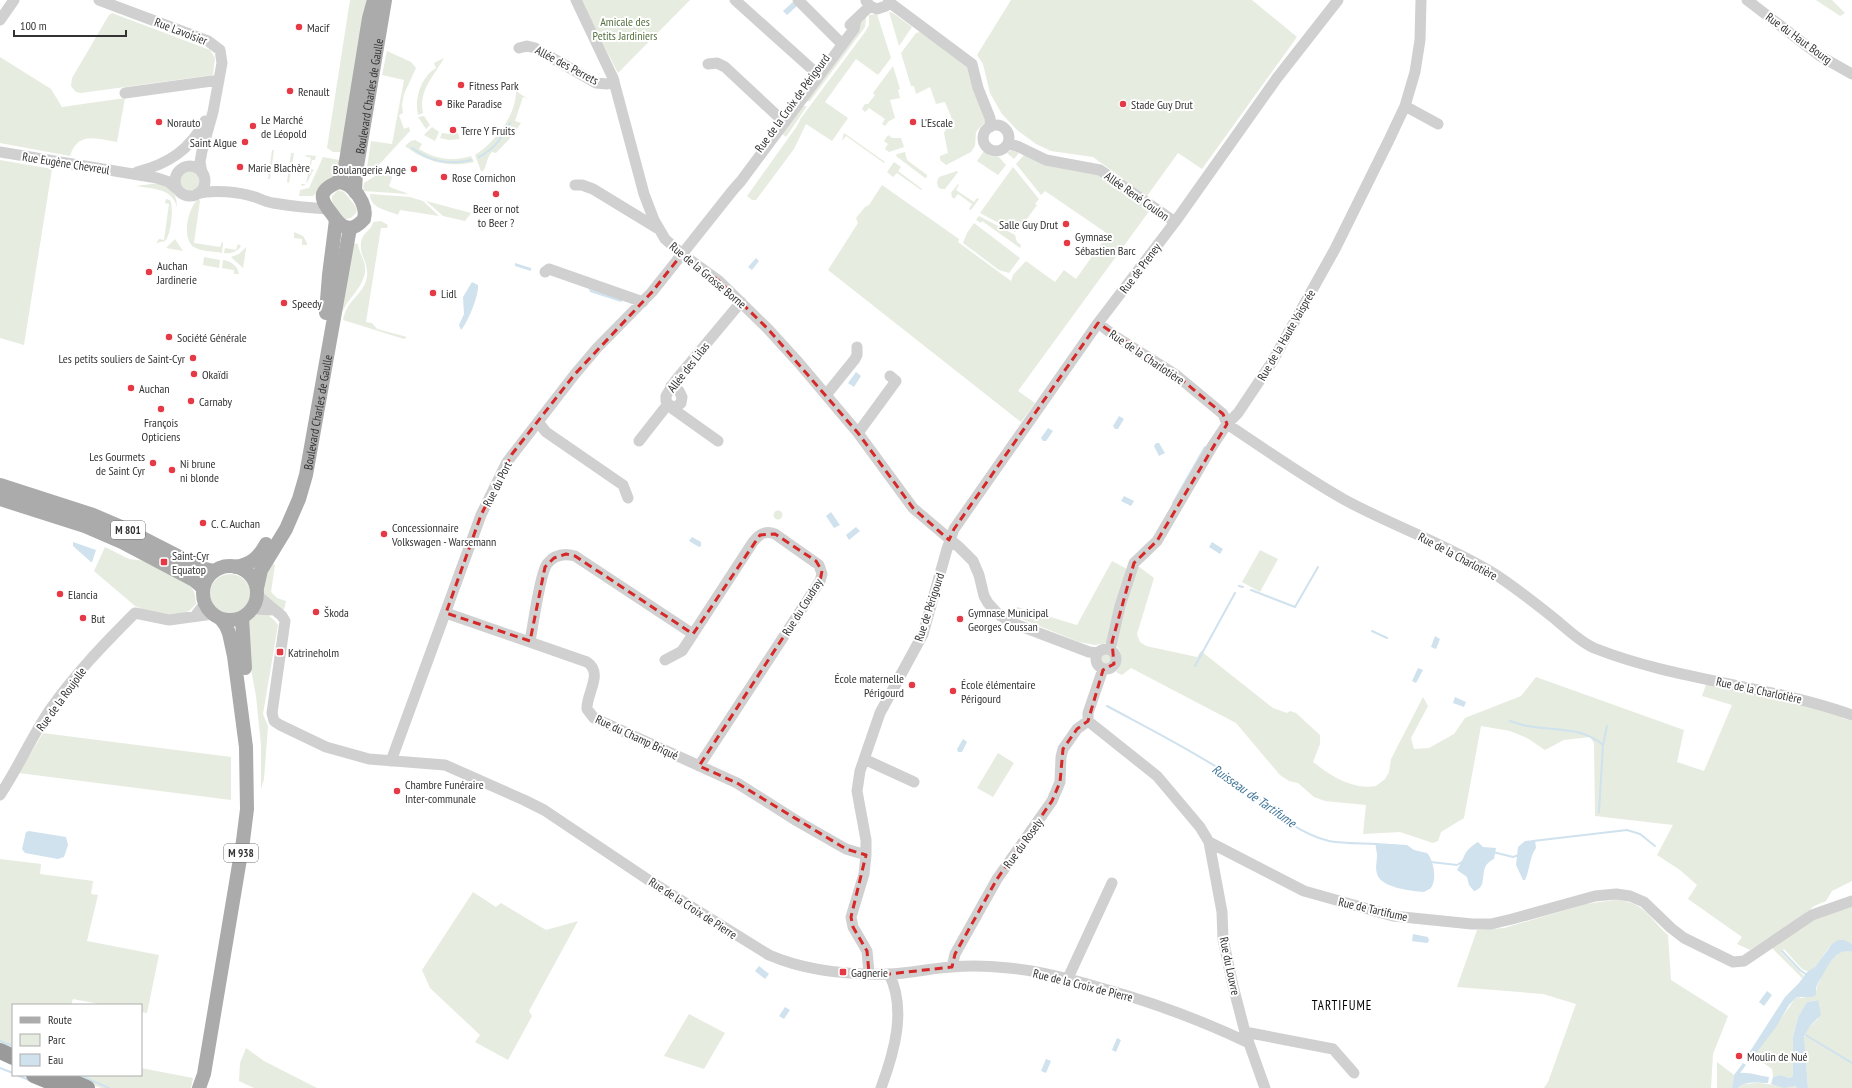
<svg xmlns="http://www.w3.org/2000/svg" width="1852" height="1088" viewBox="0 0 1852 1088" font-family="'PT Sans Narrow',sans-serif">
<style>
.green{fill:#e6ecdf}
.water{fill:#cfe2ee}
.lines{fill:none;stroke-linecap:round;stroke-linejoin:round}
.stream{stroke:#cfe2ee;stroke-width:2}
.minor{stroke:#d0d0d0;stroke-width:11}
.major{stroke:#ababab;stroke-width:14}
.highway{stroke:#9a9a9a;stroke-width:16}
.marked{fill:none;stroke:#d62828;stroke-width:3;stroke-dasharray:8 5;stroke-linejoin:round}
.poi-dot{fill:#e63946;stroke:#fff;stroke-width:1.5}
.labels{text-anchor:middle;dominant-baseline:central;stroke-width:4;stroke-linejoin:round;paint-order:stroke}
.shield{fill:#fff;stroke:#707070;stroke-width:1}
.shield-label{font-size:11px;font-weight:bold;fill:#333}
.park-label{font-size:12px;fill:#56703f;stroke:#fff}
.poi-label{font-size:12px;fill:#333;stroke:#fff;text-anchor:start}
.street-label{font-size:12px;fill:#333;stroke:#fff}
.water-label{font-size:13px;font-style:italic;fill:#3f7597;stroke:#fff}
.neighbourhood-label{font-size:13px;letter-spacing:1px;fill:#000;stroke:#fff}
</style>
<rect width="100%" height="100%" fill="#fff"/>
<path class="green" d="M350 0H369L345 148 340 152H333L327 148Z
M580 0H690L618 73Z
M1011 0H1252L1297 37 1202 169 1178 153 1147 196 1093 157 1051 151 1036 144 1017 130 1002 114 990 93 983 64 977 55Z
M1816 0H1832L1845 13 1840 16Z
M889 12 893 13 912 27 899 46Z
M112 13 210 50 215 58 213 75 81 93 76 92 71 86 72 78 109 15Z
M877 14 891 58 878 75 856 59 825 102 848 118 832 141 806 124 794 149 756 200H752L747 196 797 126 801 118 865 32 869 25V15Z
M866 17 865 27 810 101 804 102 861 19Z
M920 32 967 63 985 117 984 123 976 132 975 146 971 152 946 165 940 160V156L948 153 944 133 946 129 955 126 945 102 936 104 930 87 916 94 914 86H911L901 53 916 33Z
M387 51 411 62 416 68 404 94 402 105 403 113 399 115 404 129 409 127 410 131 375 169 371 172 366 174 371 141 392 144 404 80 382 75Z
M0 57 51 89 62 107 125 98 117 142C96 139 78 131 70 156L0 143Z
M444 58C434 76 418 91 423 113L418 115C414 98 421 77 436 68L434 63Z
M893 66 900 89 898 90 900 98 890 100 895 118 889 121 885 126 882 124 885 119 869 108 865 112 862 109 865 104H868L875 95 873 93Z
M516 91 528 99 523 97 515 121 521 123 512 136 496 153 492 152C487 156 487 166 483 171H481L475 155C495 142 516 116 516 91Z
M801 106H807L786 137 781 133Z
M424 116 430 125 426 129 418 117Z
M432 127 439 132 435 141 424 135Z
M442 133 450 134 458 133 460 139 449 140 440 138Z
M844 133 885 162 884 163 846 136 842 141Z
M888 135 892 138H901L904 147 889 152 885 149 888 144 884 141Z
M415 140 422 144 419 149C435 159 453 162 471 156L474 162C448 168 426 162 405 146L411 141Z
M272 150H274L270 179H268Z
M1012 150 1019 153 1014 159 1007 153Z
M984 151 990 156 999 157 1006 165 998 175 977 161Z
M905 152 907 160 927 175V177L925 178 896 156 897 154Z
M291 153H294L289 183 287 182Z
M307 155 316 156 315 160H312L310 168 314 170C309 175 309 185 302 186L301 184H306L311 158 305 156Z
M1024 155 1094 171 1150 210 1018 391 1035 403 1021 422 828 270 858 223 856 218 865 207 869 205 882 185 959 239 958 242 1011 281 1013 275 1026 261 1055 282 1064 270 1076 279 1108 234 1045 191 1041 195 1016 164Z
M323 157 339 160 341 164 339 172 313 196H299L300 190 309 188Z
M0 160 52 169 24 345 0 338Z
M894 162 901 167 898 171 922 189 921 190 897 173 893 177 887 172Z
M1013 167 1039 199 1035 204 1037 205 1019 230 1017 229 1015 232 980 213Z
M178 181a11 11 0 1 1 22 0a11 11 0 1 1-22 0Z
M957 171 958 172 945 189H941L938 187 937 182 939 177Z
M386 173 392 177 389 186 392 188 409 194 363 191 364 183 377 175Z
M160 183C172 188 177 195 177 207 172 188 153 189 136 186Z
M958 184 959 185 956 190 974 202 977 198 979 199 971 210 969 209 972 204 958 194 954 199 952 197 951 193Z
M338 190 344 192 353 203 357 209 356 213 351 218 346 219C339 215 331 204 332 196Z
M370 194 410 197 423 201 439 216 400 210 398 215C388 210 370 209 370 194Z
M166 199 170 200C174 208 171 235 165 241L156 243 159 239 164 240 169 204 165 203Z
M198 199 200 201 194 243 220 247 222 242H223L222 253C214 251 201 252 194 247 181 238 188 208 198 199Z
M426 201 471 213 465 221 443 216Z
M979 216 1015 235 1017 242 1021 245 1020 248 982 221 981 223 976 220Z
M381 221 388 225 387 228H381L366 322 372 323 377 329 407 337 404 339 343 320C347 300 361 296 366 281 371 264 359 257 361 242 362 233 372 230 373 222Z
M974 223 1020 258 1009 273 999 270 963 243 967 233Z
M294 232 303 236 307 243V245H302V239L294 238Z
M175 239 183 251 166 248Z
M350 243 358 244C359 253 365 260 365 268 366 286 348 297 342 313Z
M238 244 241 246C237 252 231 254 224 253L225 248 236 250Z
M246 247V249L243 268 231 257 239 254Z
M204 257 220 260 219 268 203 265Z
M223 260C231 261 238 266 239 274H234V270L222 268Z
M773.5 515a4.5 4.5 0 1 1 9 0a4.5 4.5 0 1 1-9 0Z
M105 547 129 559 145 561 190 585 195 594 196 604 189 611 176 615 150 612 135 606 94 571Z
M1260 550 1278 559 1260 592 1242 582Z
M1112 561 1127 569 1134 563 1154 578 1137 634 1140 642 1146 646 1197 657 1201 651 1273 708 1287 713 1290 711 1296 713 1320 735V744L1313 762C1331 776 1353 790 1376 786L1385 779 1389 772 1391 759 1423 697 1428 706 1411 738 1414 749 1429 748 1454 734 1465 718 1521 696 1536 677 1684 730 1677 762 1704 771 1732 705 1702 696 1708 679 1837 710 1842 718 1852 721V881L1832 891 1826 901 1814 906 1796 921 1750 950 1737 944 1742 937 1688 899 1697 885 1680 870 1657 855 1673 825 1595 816 1594 743 1590 737 1564 740 1545 750 1527 738 1510 731 1481 726 1464 818 1441 832 1438 841 1433 843 1400 832 1363 834 1366 805 1325 801 1314 797 1298 783 1289 781 1280 775 1236 723 1131 668 1122 675 1116 672C1124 662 1123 649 1112 642L1095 645 1079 642 1014 616 1017 607 1077 625Z
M270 563 275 565 271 592 277 598 286 601 284 610 268 603 260 590Z
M210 594a20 20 0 1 1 40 0a20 20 0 1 1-40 0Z
M270 613 269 616 275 621 278 625 263 714 268 726 264 779 261 789V745L256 696 246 642 249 620C255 613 262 614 270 613Z
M1100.5 659a5.5 5.5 0 1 1 11 0a5.5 5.5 0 1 1-11 0Z
M43 733 231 757V800L19 773Z
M998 753 1014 763 993 797 977 788Z
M0 859 41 864 40 874 93 881 91 894 98 895 87 941 159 955 147 1013 141 1012V1005H104L73 999 71 1005H13V1052L0 1047Z
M473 892 496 907 501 903 546 930 578 921 529 1011 532 1016 508 1060 475 1042 480 1035 430 988 422 970Z
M1615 900C1644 901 1649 918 1668 935L1671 980 1728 1016 1713 1054 1711 1088H1544L1548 1082 1576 1004 1543 994 1457 987 1477 930 1504 928 1586 904Z
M1852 904V944C1827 932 1826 961 1809 972L1802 969 1784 949 1781 952 1804 976 1802 978 1771 947 1809 921Z
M1845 950 1852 952V1088H1808L1804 1038 1807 1029 1818 1019 1817 1000 1807 1002 1798 1017 1793 1037V1076L1790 1078 1780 1075 1773 1077 1772 1069 1754 1056 1795 999 1798 997 1801 998 1816 995C1815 983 1833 953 1845 950Z
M689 1014 725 1033 704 1069 664 1056Z
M246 1048 264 1061 317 1088H254L239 1081 240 1063Z
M1717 1062 1734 1075 1732 1088H1717Z
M141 1068 193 1078 191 1088H101L69 1075H141Z
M1756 1083C1769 1083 1782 1088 1795 1086L1797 1088H1738L1744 1084Z"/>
<path class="water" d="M793 2 797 6 787 15 783 11Z
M756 258 759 261 752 270 748 267Z
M515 263 531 268V271L515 266Z
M472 282 478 285C479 295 468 322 461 330L459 325 464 314 463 297Z
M589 289 623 300 621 302 590 292Z
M856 372 861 376 854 387 848 383Z
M1119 416 1124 419 1118 429H1115L1113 426Z
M1048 428 1053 431 1046 441H1043L1041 438Z
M1156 443H1159L1165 453 1159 456 1154 446Z
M1124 496 1134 501 1131 506 1121 501Z
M831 512 840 525 834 528 826 516Z
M856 527 860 531 849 540 846 535Z
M692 537 701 542V546L699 547 689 541Z
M73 542 96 550 92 562H91L73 546Z
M1212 542 1223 549 1220 554 1209 547Z
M1435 636 1440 639 1436 649 1431 647Z
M1418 668 1423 670 1416 683 1412 681Z
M1455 697 1466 702 1464 707 1453 703Z
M963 739 967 742 962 752H958L957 749Z
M29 831 66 837 68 845 64 857 58 859 25 853 22 849 26 832Z
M1535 840 1536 848C1529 858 1530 870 1525 880H1523L1516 865 1518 847 1525 841Z
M1478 842 1483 847 1496 848 1494 859C1475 868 1491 886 1474 891L1469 885 1467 877 1457 870C1466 856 1462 852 1478 842Z
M1376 843 1407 845 1414 850 1427 853C1433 859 1437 878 1432 886 1431 889 1427 890 1424 892 1412 891 1381 888 1377 874 1375 867 1377 862 1377 855 1377 851 1375 847 1376 843Z
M1413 934 1428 937 1429 941 1427 943 1412 941Z
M1838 940H1844L1852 944V952C1835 946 1826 971 1818 983L1816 988V995L1812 997H1797L1789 1005 1776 1027 1754 1056 1749 1053 1785 997 1799 983 1807 972 1815 967 1832 944Z
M759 966 769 974 765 979 755 971Z
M1767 991 1772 995 1764 1006 1759 1002Z
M1818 1000 1821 1015 1810 1026 1804 1036 1808 1088H1797L1795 1086 1784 1088 1771 1084 1773 1077 1780 1075 1790 1078 1793 1076V1037L1798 1017 1807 1002Z
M785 1007 790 1010 784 1019 779 1016Z
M1117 1038 1121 1040 1116 1052 1112 1050Z
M1046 1059 1051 1061 1046 1073 1041 1071Z
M1743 1063 1746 1065 1740 1073C1749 1072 1759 1076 1769 1077L1768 1083C1758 1083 1746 1080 1738 1088H1732L1734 1075Z"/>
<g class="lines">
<path class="stream" d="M412 148C431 162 448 165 471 160
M479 157C494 149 502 138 510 123
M1173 503 1205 447
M1239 586 1243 587
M1251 590 1295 607 1318 567
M1372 631 1387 638
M1195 666 1235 593
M1107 706C1146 727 1188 748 1226 773 1259 796 1288 831 1329 841 1345 844 1362 843 1378 844
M1510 721C1516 723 1522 725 1528 726 1554 731 1581 726 1603 745
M1599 812 1603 745 1607 726
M1533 841 1627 830 1640 834 1655 846
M1493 852 1513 857 1519 855
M1431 862 1457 865 1462 862
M1782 951 1800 970 1807 975
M1804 1034 1852 1063
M0 1041 13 1046
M0 1068 13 1073
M17 1075 29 1080
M79 1075 109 1088"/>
<path class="minor" d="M99 0 208 41 220 50 222 63 213 112 202 151 200 162 202 173
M576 0 613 78 644 194 654 220 665 239 682 254 719 281 768 329 799 363 858 433 913 508 959 547 973 561 979 575 984 596 988 603 998 614 1010 622 1089 652 1098 653
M735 0 814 71
M798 0 838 40
M1747 0 1820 56 1852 74
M866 1 870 6 877 9 886 6 890 0
M889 2 972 64 978 88 990 118V127
M0 20 14 0
M850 25 870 6
M519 48 527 46 535 48 596 83 607 84 614 81
M708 64 717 63 725 67 784 122
M125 93 219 80
M1405 106 1438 124
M983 138a13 13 0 1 1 26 0a13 13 0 1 1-26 0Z
M1008 144 1017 146 1046 160 1100 170 1175 222
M0 152 157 178 169 182 177 189
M175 181a15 15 0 1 1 30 0a15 15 0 1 1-30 0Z
M137 172C168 164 190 150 205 121
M575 185H582L593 189 657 228
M197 194C212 189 240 192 255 197 261 199 266 202 273 203 291 206 310 208 329 209
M545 272 549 269 643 302
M1098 323 1116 337 1176 375 1223 414 1227 424C1266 450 1304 477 1345 500 1393 526 1446 544 1493 573 1515 587 1535 603 1555 619 1567 629 1580 642 1594 648 1677 681 1768 685 1852 715
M671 386 679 391 682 397 681 403 673 409
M826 395 855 359 857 355V347
M538 422 546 432 623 485 628 498
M858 433 896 381 890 376
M639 441 668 404
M718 441 673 409 666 401V396L675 381 741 302
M258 596 282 616 285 621 272 713 274 721 280 725 326 747 369 759 445 765 524 800 544 810 653 883 769 955C806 971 848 975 888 974 909 974 930 968 952 967 970 965 991 966 1009 968 1040 971 1071 979 1101 988 1152 1002 1201 1020 1249 1043
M253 609 274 610
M446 613 587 662C604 673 586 694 587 709L594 718 737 783 797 821 846 849 866 855
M195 616 205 603
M530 641C533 626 540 574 547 564 554 555 564 553 575 556L693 634
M1096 659a10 10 0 1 1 20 0a10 10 0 1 1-20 0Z
M1110 650 1120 606 1134 563 1157 541 1213 445 1227 424 1238 413 1272 362 1335 249 1389 140 1405 106 1415 72 1420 40 1421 0
M665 660 682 651 753 542C759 534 765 530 775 534L819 565 822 574 820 581 699 766
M1103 669 1088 713V721L1157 776 1200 827 1209 842 1304 891 1393 916 1472 924H1491L1512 919 1595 896 1616 894 1630 896 1644 902 1671 928 1684 938 1733 962 1744 961 1812 915 1852 901
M864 759 914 782
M391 761 481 515 507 462 575 374 597 348 652 292 733 190 741 181 854 29 856 20
M0 795C18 768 31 738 49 711 74 675 104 644 135 613L169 620 213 614
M1209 842 1222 912 1223 939 1233 986 1245 1032 1265 1088
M952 967 955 954 997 879 1052 801 1060 782 1061 757 1063 749 1077 729 1088 721
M869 973 867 951 853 927 851 917 864 874 866 855V840L857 791 860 771 880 713 923 634 947 549 954 529 1098 323 1175 222 1277 78 1338 0
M1068 978 1112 883
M1245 1032 1333 1049 1354 1073
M881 1088C894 1053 907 1009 889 974"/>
<g class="major">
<path d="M338 182 345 167 369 18 374 0"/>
<path d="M338 182C353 182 368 205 364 219 351 234 341 228 332 214 328 209 321 200 323 194 325 188 332 185 338 182Z"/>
<path id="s1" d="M355 192 356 172 385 0"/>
<path d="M326 313 329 275 336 220"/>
<path d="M0 485 93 515 121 527 201 568 214 571"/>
<path d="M0 499 85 526 122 542 194 580 203 588"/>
<circle cx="230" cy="593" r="27"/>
<path d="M236 567C252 564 259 557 266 544"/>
<path id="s2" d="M257 588 261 570 286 529 299 499 306 475 350 228"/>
<path d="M242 618 245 668"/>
<path d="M199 1088 204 1074 243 841 247 809 246 747 234 656 229 633 226 626 221 619"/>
</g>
<path class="highway" d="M0 1051 13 1057
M34 1075 65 1088
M57 1075 87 1088"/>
</g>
<path class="marked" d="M682 254 719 281 768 329 858 433 913 508 949 540 954 529 1098 323 1176 375 1223 414 1227 424 1157 541 1134 563 1112 642 1114 664 1103 670 1088 721 1077 729 1063 749 1060 782 1052 801 997 879 955 954 952 967 889 974 869 973 867 951 853 927 851 917 866 855 846 849 737 783 699 766 820 581 822 571 816 561 775 534 760 535 693 634 575 556 566 554 554 558 545 567 530 641 446 613 481 515 512 454 575 374 652 292Z"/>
<g class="poi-dot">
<circle cx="299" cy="27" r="4"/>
<circle cx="461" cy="85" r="4"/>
<circle cx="290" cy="91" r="4"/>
<circle cx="439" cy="103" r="4"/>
<circle cx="1123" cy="104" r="4"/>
<circle cx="159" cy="122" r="4"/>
<circle cx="913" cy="122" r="4"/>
<circle cx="253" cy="126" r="4"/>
<circle cx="453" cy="130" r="4"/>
<circle cx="245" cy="142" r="4"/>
<circle cx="240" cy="167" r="4"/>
<circle cx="414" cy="169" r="4"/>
<circle cx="444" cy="177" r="4"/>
<circle cx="496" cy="194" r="4"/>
<circle cx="1066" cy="224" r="4"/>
<circle cx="1067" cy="243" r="4"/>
<circle cx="149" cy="272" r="4"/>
<circle cx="433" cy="293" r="4"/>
<circle cx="284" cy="303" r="4"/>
<circle cx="169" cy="337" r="4"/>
<circle cx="193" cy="358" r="4"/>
<circle cx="194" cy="374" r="4"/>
<circle cx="131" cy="388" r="4"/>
<circle cx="191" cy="401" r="4"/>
<circle cx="161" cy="409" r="4"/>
<circle cx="153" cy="463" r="4"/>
<circle cx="172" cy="470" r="4"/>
<circle cx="203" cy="523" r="4"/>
<circle cx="384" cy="534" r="4"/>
<rect x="160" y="558" width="8" height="8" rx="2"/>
<circle cx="60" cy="594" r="4"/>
<circle cx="316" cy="612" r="4"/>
<circle cx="83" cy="618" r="4"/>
<circle cx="960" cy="619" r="4"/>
<rect x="276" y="648" width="8" height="8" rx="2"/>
<circle cx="912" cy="685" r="4"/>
<circle cx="953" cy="691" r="4"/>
<circle cx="397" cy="791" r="4"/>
<rect x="839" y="968" width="8" height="8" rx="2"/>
<circle cx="1739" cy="1056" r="4"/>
</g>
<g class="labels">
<g class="shield">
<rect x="111" y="521" width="34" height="18" rx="3"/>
<rect x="224" y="844" width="34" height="18" rx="3"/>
</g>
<g class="shield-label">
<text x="128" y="530">M 801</text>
<text x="241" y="853">M 938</text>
</g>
<g class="park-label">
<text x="625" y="21">Amicale des<tspan x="625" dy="14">Petits Jardiniers</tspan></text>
</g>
<g class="poi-label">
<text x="307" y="27">Macif</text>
<text x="469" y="85">Fitness Park</text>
<text x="298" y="91">Renault</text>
<text x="447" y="103">Bike Paradise</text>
<text x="1131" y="104">Stade Guy Drut</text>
<text x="261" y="119">Le Marché<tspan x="261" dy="14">de Léopold</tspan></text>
<text x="167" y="122">Norauto</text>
<text x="921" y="122">L'Escale</text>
<text x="461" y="130">Terre Y Fruits</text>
<text x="237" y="142" text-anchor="end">Saint Algue</text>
<text x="248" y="167">Marie Blachère</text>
<text x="406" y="169" text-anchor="end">Boulangerie Ange</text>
<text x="452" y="177">Rose Cornichon</text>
<text x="496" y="208" text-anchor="middle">Beer or not<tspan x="496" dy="14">to Beer ?</tspan></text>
<text x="1058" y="224" text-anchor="end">Salle Guy Drut</text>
<text x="1075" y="236">Gymnase<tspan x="1075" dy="14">Sébastien Barc</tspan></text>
<text x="157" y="265">Auchan<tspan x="157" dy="14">Jardinerie</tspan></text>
<text x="441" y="293">Lidl</text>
<text x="292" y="303">Speedy</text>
<text x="177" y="337">Société Générale</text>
<text x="185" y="358" text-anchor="end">Les petits souliers de Saint-Cyr</text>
<text x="202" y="374">Okaïdi</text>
<text x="139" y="388">Auchan</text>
<text x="199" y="401">Carnaby</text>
<text x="161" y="422" text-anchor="middle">François<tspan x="161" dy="14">Opticiens</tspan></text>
<text x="145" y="456" text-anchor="end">Les Gourmets<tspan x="145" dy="14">de Saint Cyr</tspan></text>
<text x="180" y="463">Ni brune<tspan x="180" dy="14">ni blonde</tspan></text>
<text x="211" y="523">C. C. Auchan</text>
<text x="392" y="527">Concessionnaire<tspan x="392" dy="14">Volkswagen - Warsemann</tspan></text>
<text x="172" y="555">Saint-Cyr<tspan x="172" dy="14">Equatop</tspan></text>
<text x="68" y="594">Elancia</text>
<text x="324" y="612">Škoda</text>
<text x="968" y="612">Gymnase Municipal<tspan x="968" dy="14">Georges Coussan</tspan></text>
<text x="91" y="618">But</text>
<text x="288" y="652">Katrineholm</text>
<text x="904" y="678" text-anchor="end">École maternelle<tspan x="904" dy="14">Périgourd</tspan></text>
<text x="961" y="684">École élémentaire<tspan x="961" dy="14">Périgourd</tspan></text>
<text x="405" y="784">Chambre Funéraire<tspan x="405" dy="14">Inter-communale</tspan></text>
<text x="851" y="972">Gagnerie</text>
<text x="1747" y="1056">Moulin de Nué</text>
</g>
<g class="street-label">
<text transform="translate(181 31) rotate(21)">Rue Lavoisier</text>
<text transform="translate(1799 38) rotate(36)">Rue du Haut Bourg</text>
<text transform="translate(567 65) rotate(28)">Allée des Perrets</text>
<text stroke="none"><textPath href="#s1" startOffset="97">Boulevard Charles de Gaulle</textPath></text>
<text transform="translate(792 103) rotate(-54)">Rue de la Croix de Périgourd</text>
<text transform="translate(66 163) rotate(9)">Rue Eugène Chevreul</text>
<text transform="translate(1137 196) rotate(35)">Allée René Coulon</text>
<text transform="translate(1140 268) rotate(-53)">Rue de Preney</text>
<text transform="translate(708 275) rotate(40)">Rue de la Grosse Borne</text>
<text transform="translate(1286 335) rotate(-60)">Rue de la Haute Vaisprée</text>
<text transform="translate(1147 357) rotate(34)">Rue de la Charlotière</text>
<text transform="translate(688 367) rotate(-52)">Allée des Lilas</text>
<text stroke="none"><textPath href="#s2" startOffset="188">Boulevard Charles de Gaulle</textPath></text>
<text transform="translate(497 484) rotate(-63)">Rue du Port</text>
<text transform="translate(1458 556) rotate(28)">Rue de la Charlotière</text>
<text transform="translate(802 607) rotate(-58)">Rue du Coudray</text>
<text transform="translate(929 607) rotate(-72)">Rue de Périgourd</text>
<text transform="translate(1759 690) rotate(12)">Rue de la Charlotière</text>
<text transform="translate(61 699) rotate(-54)">Rue de la Roujolle</text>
<text transform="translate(637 737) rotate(25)">Rue du Champ Briqué</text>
<text transform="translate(1023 843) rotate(-54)">Rue du Rosely</text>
<text transform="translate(693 908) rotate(33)">Rue de la Croix de Pierre</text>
<text transform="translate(1373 909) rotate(13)">Rue de Tartifume</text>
<text transform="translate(1230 966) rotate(78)">Rue du Louvre</text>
<text transform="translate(1083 985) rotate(14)">Rue de la Croix de Pierre</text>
</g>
<g class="water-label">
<text transform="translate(1254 796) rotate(35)">Ruisseau de Tartifume</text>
</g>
<g class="neighbourhood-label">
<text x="1342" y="1005">TARTIFUME</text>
</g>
</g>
<rect x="12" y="1004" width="130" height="72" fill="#ffffff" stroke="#adadad"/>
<rect x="20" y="1017" width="20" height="6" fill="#ababab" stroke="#adadad"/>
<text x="48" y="1024" font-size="12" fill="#333333">Route</text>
<rect x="20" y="1034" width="20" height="12" fill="#e6ecdf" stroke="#adadad"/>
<text x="48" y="1044" font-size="12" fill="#333333">Parc</text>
<rect x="20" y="1054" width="20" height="12" fill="#cfe2ee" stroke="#adadad"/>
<text x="48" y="1064" font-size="12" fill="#333333">Eau</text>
<path d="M14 30v6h112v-6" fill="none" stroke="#333333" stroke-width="2"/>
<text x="20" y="30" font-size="12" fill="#333333" stroke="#ffffff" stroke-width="3" paint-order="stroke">100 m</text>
</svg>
